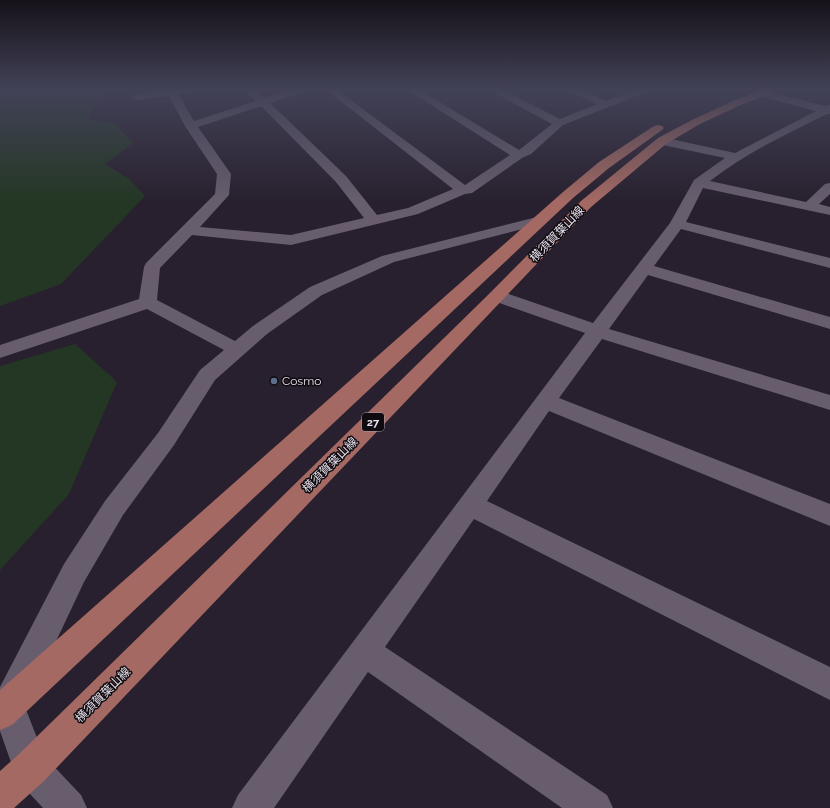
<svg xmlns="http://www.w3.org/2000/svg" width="830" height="808" viewBox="0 0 830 808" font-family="Raleway,'Noto Sans JP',sans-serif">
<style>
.green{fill:#243724}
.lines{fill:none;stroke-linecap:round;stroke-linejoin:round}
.street{fill:#675d6d;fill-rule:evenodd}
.primary{fill:#a46962;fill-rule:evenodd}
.service-dot{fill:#5c6f8a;stroke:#0f0b11;stroke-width:1.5}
.labels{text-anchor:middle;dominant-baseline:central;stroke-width:3;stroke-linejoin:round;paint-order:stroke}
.shield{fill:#0f0b11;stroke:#a8a3ac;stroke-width:1}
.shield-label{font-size:11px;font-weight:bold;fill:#eae4ee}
.street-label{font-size:12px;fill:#eae4ee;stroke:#0f0b11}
.poi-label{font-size:12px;fill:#eae4ee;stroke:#0f0b11;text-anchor:start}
</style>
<rect width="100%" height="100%" fill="#28202e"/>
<path class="green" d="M0 89H111L98 102 87 119 115 124 133 143 105 164 129 179 145 196 61 284 0 306Z
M75 344 117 382 69 494 0 570V366Z"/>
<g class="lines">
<path class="street" d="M163 89H200L198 91 178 94 194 121 256 101 244 89H255L264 98 294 89H308L306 91 270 103 346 176 377 215 408 208 453 189 325 89H336L465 185 510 155 406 89H418L519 150 552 124 491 91 489 89H501L560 119 597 104 569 91 567 89H580L606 101 637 89H651L649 91 563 125 531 154 522 158 472 193 465 194 418 214 291 245 192 235 160 268 157 300 235 341 253 326 310 287 382 256 541 216 546 217 548 220 546 223 394 262 322 295 267 334 215 380 174 445 123 515 84 582 25 707 44 756 81 795 87 808H43L18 781 13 768 0 731V687L64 564 105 501 158 433 200 370 224 350 147 309 0 358V345L139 299 144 267 146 263 215 194 217 174 185 126 169 96 137 100 132 97 133 95 164 90ZM261 106 336 182 364 218 291 235 200 227 229 195 231 174 198 127Z
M760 90 825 106 830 105V114H827C787 134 745 153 710 181L806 202 825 184 830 183V194L819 204 830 207V215L703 188 686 222 830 258V268L681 229 654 266 830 317V329L648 275 609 329 830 395V410L602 339 559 398 830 504V526L549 411 487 501 830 667V700L474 519 385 647 607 795 613 808H562L368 672 274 808H232L238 795 585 333 491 300 488 296 491 292 497 291 503 292 593 323 670 223 694 180 725 158 658 144 656 141 658 138 662 137 735 153 816 111 756 95 755 93Z"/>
<path class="primary" d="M765 89H779L777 91 743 104 700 124 666 144 591 207 44 781 14 808H0V771L18 755 491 292 581 201 658 138 692 120 735 100Z
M658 125 662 126 664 128 662 130 609 168 573 198 12 725 0 730V690L563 192 599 162 654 126Z"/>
</g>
<linearGradient id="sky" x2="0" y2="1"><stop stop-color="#161219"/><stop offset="0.44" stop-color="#424257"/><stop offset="1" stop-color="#424257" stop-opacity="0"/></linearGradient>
<rect width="830" height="202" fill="url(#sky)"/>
<circle class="service-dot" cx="274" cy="381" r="4"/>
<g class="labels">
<rect class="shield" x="362" y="413" width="22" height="18" rx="3"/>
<g class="shield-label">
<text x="373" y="422">27</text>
</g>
<g class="street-label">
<text transform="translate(557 234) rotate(-46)">横須賀葉山線</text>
<text transform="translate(330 465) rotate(-45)">横須賀葉山線</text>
<text transform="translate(103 695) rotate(-45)">横須賀葉山線</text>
</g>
<g class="poi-label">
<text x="282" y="381">Cosmo</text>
</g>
</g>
</svg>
